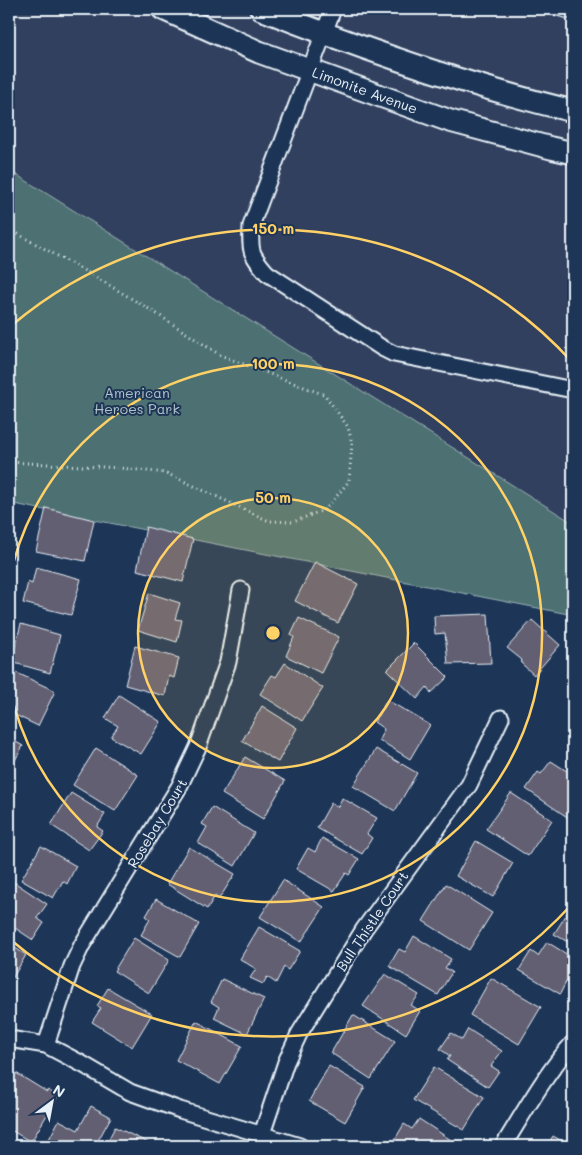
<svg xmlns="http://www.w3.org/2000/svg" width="582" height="1155" viewBox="0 0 582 1155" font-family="Mali,sans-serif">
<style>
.built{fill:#32415f}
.green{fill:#4d7172;stroke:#9ab1b5}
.building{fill:#635e72;stroke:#e8f1f8}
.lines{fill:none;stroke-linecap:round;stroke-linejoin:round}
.lane-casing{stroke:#e8f1f8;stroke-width:11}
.street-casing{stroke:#e8f1f8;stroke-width:19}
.secondary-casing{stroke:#e8f1f8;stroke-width:25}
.path{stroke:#e8f1f8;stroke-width:3;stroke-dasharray:1 4;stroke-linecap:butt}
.lane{stroke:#1d3557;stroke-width:8}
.street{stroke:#1d3557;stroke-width:15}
.secondary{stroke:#1d3557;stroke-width:21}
.ring{fill:none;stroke:#ffd166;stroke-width:2.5}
.labels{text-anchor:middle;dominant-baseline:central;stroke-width:4;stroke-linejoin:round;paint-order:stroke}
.street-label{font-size:14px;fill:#e8f1f8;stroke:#1d3557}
.park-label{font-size:14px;fill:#b2c4c9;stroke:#1d3557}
.centre{fill:#ffd166;stroke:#1d3557;stroke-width:2.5}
.ring-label{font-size:15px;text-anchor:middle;font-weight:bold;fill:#ffd166;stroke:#1d3557;stroke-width:4;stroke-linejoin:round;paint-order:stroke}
</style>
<rect width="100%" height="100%" fill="#1d3557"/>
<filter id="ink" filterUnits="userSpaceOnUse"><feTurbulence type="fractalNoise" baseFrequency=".02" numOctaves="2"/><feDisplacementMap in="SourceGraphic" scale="10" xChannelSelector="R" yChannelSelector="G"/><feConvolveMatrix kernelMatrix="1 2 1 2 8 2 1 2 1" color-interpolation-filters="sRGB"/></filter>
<g filter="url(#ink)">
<path class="built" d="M9 9H573V523L9 170Z"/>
<path class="green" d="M9 170 573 523V615L9 503Z"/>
<path class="building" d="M46 508 94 520 85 561 36 551Z
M146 527 193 539 183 582 137 570Z
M315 562 358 584 338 623 295 601Z
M36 567 81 579 71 615 23 603 28 582 32 584Z
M149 593 180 603 175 619 182 620 177 642 138 630Z
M488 614 491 663 448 664 445 633 435 634 434 616Z
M299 618 339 637 321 673 286 656 294 637 291 635Z
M532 620 560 645 534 675 521 663 522 660 507 648Z
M21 624 60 635 50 673 11 662Z
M414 643 448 677 431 693 427 687 417 699 387 670Z
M135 646 179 658 174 678 169 676 165 696 125 685Z
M285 663 323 688 302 721 260 694 272 675 276 677Z
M15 672 55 691 38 726 9 712V683Z
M573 672V710H569L567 673Z
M119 695 161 722 141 754 111 737 118 726 105 718Z
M387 700 430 725 410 759 379 740 384 729 374 722Z
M262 706 297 728 278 762 242 741Z
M9 738 23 746 9 771Z
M573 738V761H570Z
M96 748 138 775 115 811 73 785Z
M376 749 417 773 395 811 353 786Z
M245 757 285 781 263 819 222 794Z
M551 761 573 775V821L526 789 538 772 541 774Z
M71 793 105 814 97 827 103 831 89 850 51 825Z
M511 793 552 820 528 856 486 829Z
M342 798 377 818 367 834 372 838 362 854 317 828 331 803 338 807Z
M212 807 254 833 235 866 198 843 207 827 202 824Z
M322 838 359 859 349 875 346 873 334 891 296 869 308 848 315 852Z
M476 841 513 863 493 897 456 876Z
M41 846 76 866 67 884 63 881 53 898 21 880Z
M189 847 235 874 219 899 215 896 207 909 167 884Z
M283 880 324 907 301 942 260 917Z
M14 882 47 904 37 918 44 923 33 940 9 924V891Z
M446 884 492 913 469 950 423 921Z
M156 899 199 924 180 957 141 935 150 919 146 916Z
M573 904V945L554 934Z
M259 927 300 951 288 970 284 967 276 983 267 977 263 984 250 978 256 969 240 959Z
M414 936 451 959 445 968 452 972 438 995 389 966 399 949 405 952Z
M134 938 169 960 149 993 114 971Z
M547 942 573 958V979L569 976 560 994 519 970 531 951 538 956Z
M9 944 26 955 9 984Z
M385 974 419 995 411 1005 420 1011 406 1034 363 1006Z
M491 978 541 1007 519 1044 470 1015Z
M222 979 264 999 247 1034 214 1018 219 1007 211 1002Z
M108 988 152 1014 132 1047 92 1022 101 1008 97 1006Z
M353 1015 395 1041 371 1079 331 1053Z
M196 1021 242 1046 220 1084 176 1060Z
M468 1029 502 1051 491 1066 499 1071 488 1087 447 1060 450 1056 440 1049 451 1033 462 1040Z
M329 1066 365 1087 345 1122 309 1101Z
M434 1067 484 1097 464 1130 413 1100Z
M16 1073 47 1092 48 1090 58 1096 31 1142 9 1129V1085Z
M91 1106 111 1117 95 1146H48L46 1145 59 1120 78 1130Z
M573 1112V1128L566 1123Z
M419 1119 451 1140 448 1146H402L394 1141 404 1124 412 1129Z
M115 1127 155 1146H105Z
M553 1136 571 1146H547Z
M171 1140 181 1146H167Z"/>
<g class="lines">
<g class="lane-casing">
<path id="lane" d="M548 9 573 15"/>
</g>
<g class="street-casing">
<path id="street" d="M333 9 251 226C250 251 250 254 267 273L382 348 394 354 573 390
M9 1039 46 1045 84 1065 130 1092 180 1110 300 1146
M46 1045 72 966 82 945 179 787 198 747 228 662 241 590
M262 1134 286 1062 299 1034 364 929 469 785 501 718
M503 1146C525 1111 545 1074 573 1043"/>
</g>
<g class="secondary-casing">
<path id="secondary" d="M163 9 259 52 450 121 551 148 573 153
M261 9C363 49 467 86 573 111"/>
</g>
<path class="path" d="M9 229 92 275 154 312 220 355 325 395 348 427 352 443 349 481 326 509 293 522 269 521 166 473 120 468 9 462"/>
<use href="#lane" class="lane"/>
<use href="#street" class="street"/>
<use href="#secondary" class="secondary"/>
</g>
</g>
<circle cx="273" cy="633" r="135" fill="#ffd166" fill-opacity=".12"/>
<g class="ring">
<circle cx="273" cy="633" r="135"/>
<path d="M9 582A269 269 0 1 1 9 684"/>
<path d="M573 903A404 404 0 0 1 11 940M11 326A404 404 0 0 1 573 363"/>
</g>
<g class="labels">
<g class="street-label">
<text transform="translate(365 90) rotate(20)">Limonite Avenue</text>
<text transform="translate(157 823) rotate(-59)">Rosebay Court</text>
<text transform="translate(372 921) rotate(-56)">Bull Thistle Court</text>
</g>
<g class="park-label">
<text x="137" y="392">American<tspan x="137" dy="16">Heroes Park</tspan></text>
</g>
</g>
<circle cx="273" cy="633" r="8" class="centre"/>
<g class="ring-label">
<text x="273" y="234">150 m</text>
<text x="273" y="369">100 m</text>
<text x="273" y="503">50 m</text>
</g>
<rect width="582" height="1155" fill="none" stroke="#1d3557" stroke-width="30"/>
<rect x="15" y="15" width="552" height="1125" fill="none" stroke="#e8f1f8" stroke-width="2" filter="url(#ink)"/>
<g transform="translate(52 1102) rotate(32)" stroke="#1d3557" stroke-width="4" paint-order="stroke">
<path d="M0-4L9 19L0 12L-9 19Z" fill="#e8f1f8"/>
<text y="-8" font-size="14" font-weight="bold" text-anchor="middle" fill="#e8f1f8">N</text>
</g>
</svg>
